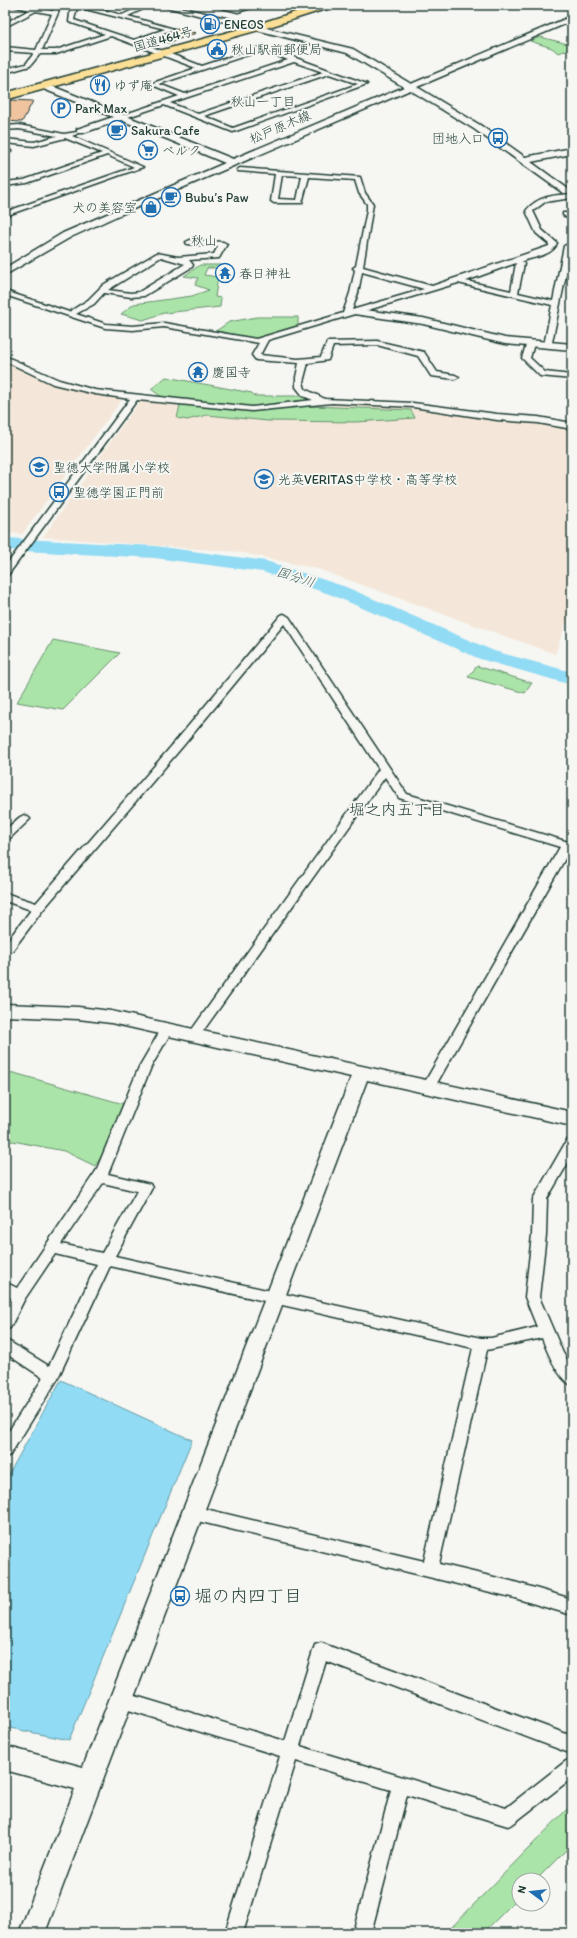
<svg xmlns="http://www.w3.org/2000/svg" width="577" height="1938" viewBox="0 0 577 1938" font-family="Itim,'Klee One',sans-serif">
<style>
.built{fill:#f4e7d9}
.green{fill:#abe4a8;stroke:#65906e}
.water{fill:#92dbf4;stroke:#649ca7}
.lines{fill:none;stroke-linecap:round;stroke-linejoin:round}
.river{fill:#92dbf4;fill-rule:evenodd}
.building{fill:#f0c49f;stroke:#1f3d34}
.street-casing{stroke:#1f3d34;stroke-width:3}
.secondary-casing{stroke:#1f3d34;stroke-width:3}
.highway-casing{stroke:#1f3d34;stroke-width:3}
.street{fill:#f6f6f2;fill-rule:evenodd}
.secondary{fill:#f6f6f2;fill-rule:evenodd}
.highway{fill:#fbdf96;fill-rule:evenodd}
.labels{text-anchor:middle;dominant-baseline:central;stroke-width:4;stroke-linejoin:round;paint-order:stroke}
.far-poi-label{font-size:13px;fill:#1f3d34;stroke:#f6f6f2;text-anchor:start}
.far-street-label{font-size:13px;fill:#1f3d34;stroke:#f6f6f2}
.far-neighbourhood-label{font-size:13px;fill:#1f3d34;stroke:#f6f6f2}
.far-water-label{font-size:13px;font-style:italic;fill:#365d5a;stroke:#f6f6f2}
.neighbourhood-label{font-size:16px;fill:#1f3d34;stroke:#f6f6f2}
.near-poi-label{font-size:18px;fill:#1f3d34;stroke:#f6f6f2;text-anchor:start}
</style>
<rect width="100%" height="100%" fill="#f6f6f2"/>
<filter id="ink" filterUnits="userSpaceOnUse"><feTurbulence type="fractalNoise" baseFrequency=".025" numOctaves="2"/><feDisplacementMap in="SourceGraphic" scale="8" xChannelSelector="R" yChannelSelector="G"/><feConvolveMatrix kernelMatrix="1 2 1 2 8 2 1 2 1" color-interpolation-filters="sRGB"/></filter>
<g filter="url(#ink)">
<path class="built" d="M5 361 66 388 118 397 121 401 22 534 5 533Z
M146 401 182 405 170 424 183 405 306 407 355 404 422 409 572 428V607L555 654 318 569 238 552 43 537 138 403Z"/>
<path class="green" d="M540 37 572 45V48L558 53 552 48 530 41Z
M200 265H220L218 268H207L204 275 218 277 215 297 221 298 220 307 164 313 143 320 121 314 134 304 192 296 209 290 195 285 198 278 184 276Z
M257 317H298V326L256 339 216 331 229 322Z
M166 377 252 393 255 396H297L307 398 311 406 411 410 415 418 356 422 268 421 207 415 187 420 177 418 180 405 178 401 163 398 151 389Z
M53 640 120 653 63 710 17 702Z
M477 666 532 683 525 693 468 677Z
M5 1072 14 1073 127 1105 126 1120 95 1166 64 1151 13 1141 5 1143Z
M572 1804V1844L536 1880H519V1897L483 1933H446Z"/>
<path class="water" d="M61 1380 192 1440 69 1740 5 1727V1481Z"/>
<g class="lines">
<path class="river" d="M5 538 155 546 266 561 346 587 494 651 572 672V685L480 659 332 595 263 572 155 558 5 550Z"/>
</g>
<path class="building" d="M178 29 196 33 168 43 153 38Z
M11 100 33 101 22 122 5 121V106L8 101Z"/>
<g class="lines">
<g class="street-casing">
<path id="street" d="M10 5H22L53 11 55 5H59L58 13 42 50H56L105 34 69 22 71 5H84L122 15 144 5H152L128 16 174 29 139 42 202 66 263 46 367 84 233 132 164 105 119 120 116 118 117 117 179 96 150 84 196 68 111 36 56 54H40L30 66 5 73V69L26 64 34 53 5 51V47L36 50 52 14 36 11 5 27V23L29 10ZM77 7 165 29 134 40 74 20ZM263 50 288 60 185 94 159 84ZM294 62 323 72 198 114 170 103ZM329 74 358 84 233 128 204 116Z
M210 5 238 8 261 5 238 12Z
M19 125 64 134 77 132V134L72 136 143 167 5 216V212L134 167 107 155 27 183 5 186V182L24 180 102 153 65 138 34 146 5 143V139L34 142 57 136 19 129 5 130V126Z
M5 147 11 151 5 158Z
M240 168 360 177 365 193 373 204 363 267 432 286 549 246V244L536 233 526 211C537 196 555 195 572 194V198L545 202 533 211 542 230 557 243C554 255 532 258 522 261L524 264 518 293 553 301 564 246 568 244 572 246 551 347 544 345 552 305 458 283 268 340 260 355 298 359 321 357 327 342 377 341 424 352 437 372 455 375 459 377 455 379 431 376 418 356 377 345 333 346 328 360 308 363 303 382 305 389 325 399 413 403 497 414 538 417 572 423V429L538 423 497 420 413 407 332 403 252 411 137 400 8 575 5 576V567L130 399 95 394 53 384 5 361V356L59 380 95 390 252 407 313 400 303 396 296 387V377L299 363 256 360 252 355 259 343 164 327 133 330 105 328 5 295V291L69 312 88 300 103 285 157 253 178 257 214 254 218 246 187 244 186 242 190 240 223 242 227 244 219 258 189 260 193 265 192 267 144 296 131 297 104 293 94 304 76 314 106 324 133 326 164 323 256 339 343 313 350 293 355 270 353 268 356 266 367 210V204L359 193 355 180 309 177 302 203H274L271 201 275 174 238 171 237 170ZM282 175 302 176 297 200 278 199ZM161 257 185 264 139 292 131 293 108 290ZM516 263 511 291 466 281ZM362 272 424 289 352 310 358 293Z
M563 213H567L572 216V221L563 215Z
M527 342 534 344 530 358 545 372 572 375V379L540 376 522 358Z
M284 614 289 617 407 794 572 843V851L570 850 433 1090H423L422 1087 560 847 399 798 385 777 198 1038H190L188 1035 379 769 284 624 183 746 42 911 12 951H5V944L31 910 5 901V893L36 903 175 742 281 615Z
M24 815 28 817 30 819 28 821 9 839 5 840V830L20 817Z
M167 1025 171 1026 173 1029 151 1067 108 1174 150 1184 152 1188 115 1256 481 1338H491L537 1327 525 1297 532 1235 533 1199 567 1140 572 1139V1156L547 1199 546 1235 539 1297 563 1353 572 1367V1385C559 1381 547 1351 542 1338L487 1350 439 1564 511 1581 572 1599V1615L511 1597 193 1520 187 1518 185 1513 187 1508 193 1506 424 1561 473 1348 110 1266 57 1380 10 1455 5 1457V1437L43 1378 5 1353V1339L49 1366 97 1264 55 1254 24 1300 10 1328 5 1330V1310L11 1298 5 1295V1282L17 1288 96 1171 139 1067 163 1026ZM103 1183 137 1191 102 1253 61 1244Z
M321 1643 572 1736V1754L326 1661 300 1746 506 1808 566 1761 572 1758V1778L514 1823 508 1826 407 1795 371 1933H353L391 1790 296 1761 243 1933H225L280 1756 122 1708 116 1706 114 1700 116 1694 122 1692 285 1741 313 1651 315 1645Z"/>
</g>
<g class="secondary-casing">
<path id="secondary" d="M158 5H172L353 49 411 84 572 16V21L417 87 480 125 525 157 572 148V154L531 162 571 191 569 193H563L474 129 410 90 117 216 71 237 5 275V268L63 233 225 163 121 120 83 133H77V129L113 117 41 88V84H47L233 159 404 87 347 53Z
M358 309 423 318 505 338 572 344V350L505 344 423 324 354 314 353 312Z
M5 1004 78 1007 111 1011 572 1112V1126L367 1080 45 1933H19L75 1789 5 1770V1746L83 1767 351 1077 111 1023 78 1019 5 1016Z"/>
</g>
<g class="highway-casing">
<path id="highway" d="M317 5H333L332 7 266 28 5 100V93L258 24Z"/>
</g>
<use href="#street" class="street"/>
<use href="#secondary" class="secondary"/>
<use href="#highway" class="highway"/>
</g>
</g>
<defs>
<g id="fuel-ring" transform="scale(1)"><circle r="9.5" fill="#f6f6f2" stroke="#1f6fb2" stroke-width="1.5"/><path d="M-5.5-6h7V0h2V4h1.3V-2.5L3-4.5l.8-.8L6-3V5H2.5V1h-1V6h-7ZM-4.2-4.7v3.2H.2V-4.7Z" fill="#1f6fb2"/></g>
<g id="civic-ring" transform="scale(1)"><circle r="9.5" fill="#f6f6f2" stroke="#1f6fb2" stroke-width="1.5"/><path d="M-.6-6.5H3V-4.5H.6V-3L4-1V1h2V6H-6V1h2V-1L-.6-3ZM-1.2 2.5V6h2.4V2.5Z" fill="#1f6fb2"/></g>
<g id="restaurant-ring" transform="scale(1)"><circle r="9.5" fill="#f6f6f2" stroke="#1f6fb2" stroke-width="1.5"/><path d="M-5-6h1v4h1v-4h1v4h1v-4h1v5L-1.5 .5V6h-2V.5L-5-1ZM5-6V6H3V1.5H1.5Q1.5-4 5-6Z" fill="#1f6fb2"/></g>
<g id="parking-ring" transform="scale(1)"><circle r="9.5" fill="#f6f6f2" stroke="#1f6fb2" stroke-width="1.5"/><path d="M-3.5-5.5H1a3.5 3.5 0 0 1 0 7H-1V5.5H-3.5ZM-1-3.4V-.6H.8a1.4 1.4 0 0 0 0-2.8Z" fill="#1f6fb2"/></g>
<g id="cafe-ring" transform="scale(1)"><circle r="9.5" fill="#f6f6f2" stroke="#1f6fb2" stroke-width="1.5"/><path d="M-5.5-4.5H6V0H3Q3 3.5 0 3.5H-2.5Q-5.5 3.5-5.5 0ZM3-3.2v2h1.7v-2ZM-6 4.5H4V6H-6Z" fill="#1f6fb2"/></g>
<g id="bus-ring" transform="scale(1)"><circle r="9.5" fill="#f6f6f2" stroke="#1f6fb2" stroke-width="1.5"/><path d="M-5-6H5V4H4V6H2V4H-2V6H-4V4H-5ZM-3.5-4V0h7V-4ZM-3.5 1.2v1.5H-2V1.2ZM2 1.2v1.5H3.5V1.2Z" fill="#1f6fb2"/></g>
<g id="supermarket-ring" transform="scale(1)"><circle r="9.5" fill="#f6f6f2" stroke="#1f6fb2" stroke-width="1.5"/><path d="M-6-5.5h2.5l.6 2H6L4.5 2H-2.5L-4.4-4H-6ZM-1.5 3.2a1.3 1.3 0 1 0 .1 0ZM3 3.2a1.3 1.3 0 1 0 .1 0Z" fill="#1f6fb2"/></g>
<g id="shop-ring" transform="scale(1)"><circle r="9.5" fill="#f6f6f2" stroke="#1f6fb2" stroke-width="1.5"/><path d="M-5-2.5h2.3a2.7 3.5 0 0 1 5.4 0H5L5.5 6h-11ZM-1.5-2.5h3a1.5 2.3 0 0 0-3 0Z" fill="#1f6fb2"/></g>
<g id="temple-ring" transform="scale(1)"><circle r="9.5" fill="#f6f6f2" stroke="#1f6fb2" stroke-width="1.5"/><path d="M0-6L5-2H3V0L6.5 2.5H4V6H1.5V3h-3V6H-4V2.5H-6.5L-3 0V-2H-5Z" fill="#1f6fb2"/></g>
<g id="school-ring" transform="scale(1)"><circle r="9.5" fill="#f6f6f2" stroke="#1f6fb2" stroke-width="1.5"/><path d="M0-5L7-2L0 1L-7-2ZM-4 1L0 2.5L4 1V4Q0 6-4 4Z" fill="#1f6fb2"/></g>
</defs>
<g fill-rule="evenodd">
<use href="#fuel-ring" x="210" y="24"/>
<use href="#civic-ring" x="217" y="49"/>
<use href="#restaurant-ring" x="100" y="85"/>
<use href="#parking-ring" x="61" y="108"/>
<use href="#cafe-ring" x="117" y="130"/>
<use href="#bus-ring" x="498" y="138"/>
<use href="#supermarket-ring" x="148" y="150"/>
<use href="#cafe-ring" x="171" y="197"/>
<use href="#shop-ring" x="151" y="207"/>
<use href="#temple-ring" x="225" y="273"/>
<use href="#temple-ring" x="198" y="372"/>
<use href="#school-ring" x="39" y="467"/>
<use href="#school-ring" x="264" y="479"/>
<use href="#bus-ring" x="59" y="492"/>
<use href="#bus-ring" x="180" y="1596"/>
</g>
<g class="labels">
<g class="far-poi-label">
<text x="224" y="24">ENEOS</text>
<text x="231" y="49">秋山駅前郵便局</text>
<text x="114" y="85">ゆず庵</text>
<text x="75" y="108">Park Max</text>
<text x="131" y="130">Sakura Cafe</text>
<text x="484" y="138" text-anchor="end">団地入口</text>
<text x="162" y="150">ベルク</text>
<text x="185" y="197">Bubu’s Paw</text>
<text x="137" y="207" text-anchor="end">犬の美容室</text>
<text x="239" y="273">春日神社</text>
<text x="212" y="372">慶国寺</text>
<text x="53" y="467">聖徳大学附属小学校</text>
<text x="278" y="479">光英VERITAS中学校・高等学校</text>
<text x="73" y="492">聖徳学園正門前</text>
</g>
<g class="far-street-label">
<text transform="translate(163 39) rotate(-16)">国道464号</text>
<text transform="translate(280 127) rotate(-23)">松戸原木線</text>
</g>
<g class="far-neighbourhood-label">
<text x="263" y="101">秋山一丁目</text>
<text x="204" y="240">秋山</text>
</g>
<g class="far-water-label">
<text transform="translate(296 577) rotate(18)">国分川</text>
</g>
<g class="neighbourhood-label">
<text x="397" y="809">堀之内五丁目</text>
</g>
<g class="near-poi-label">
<text x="194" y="1596">堀の内四丁目</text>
</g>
</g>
<rect width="577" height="1938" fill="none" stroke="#f6f6f2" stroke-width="20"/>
<rect x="10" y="10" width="557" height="1918" fill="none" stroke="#1f3d34" stroke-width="1.5" filter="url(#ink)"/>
<g transform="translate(531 1892) rotate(285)"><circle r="19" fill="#f6f6f2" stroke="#a0aca6"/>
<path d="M0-3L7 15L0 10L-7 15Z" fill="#1f6fb2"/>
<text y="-6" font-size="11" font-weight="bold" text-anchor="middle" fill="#1f3d34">N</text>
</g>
</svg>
